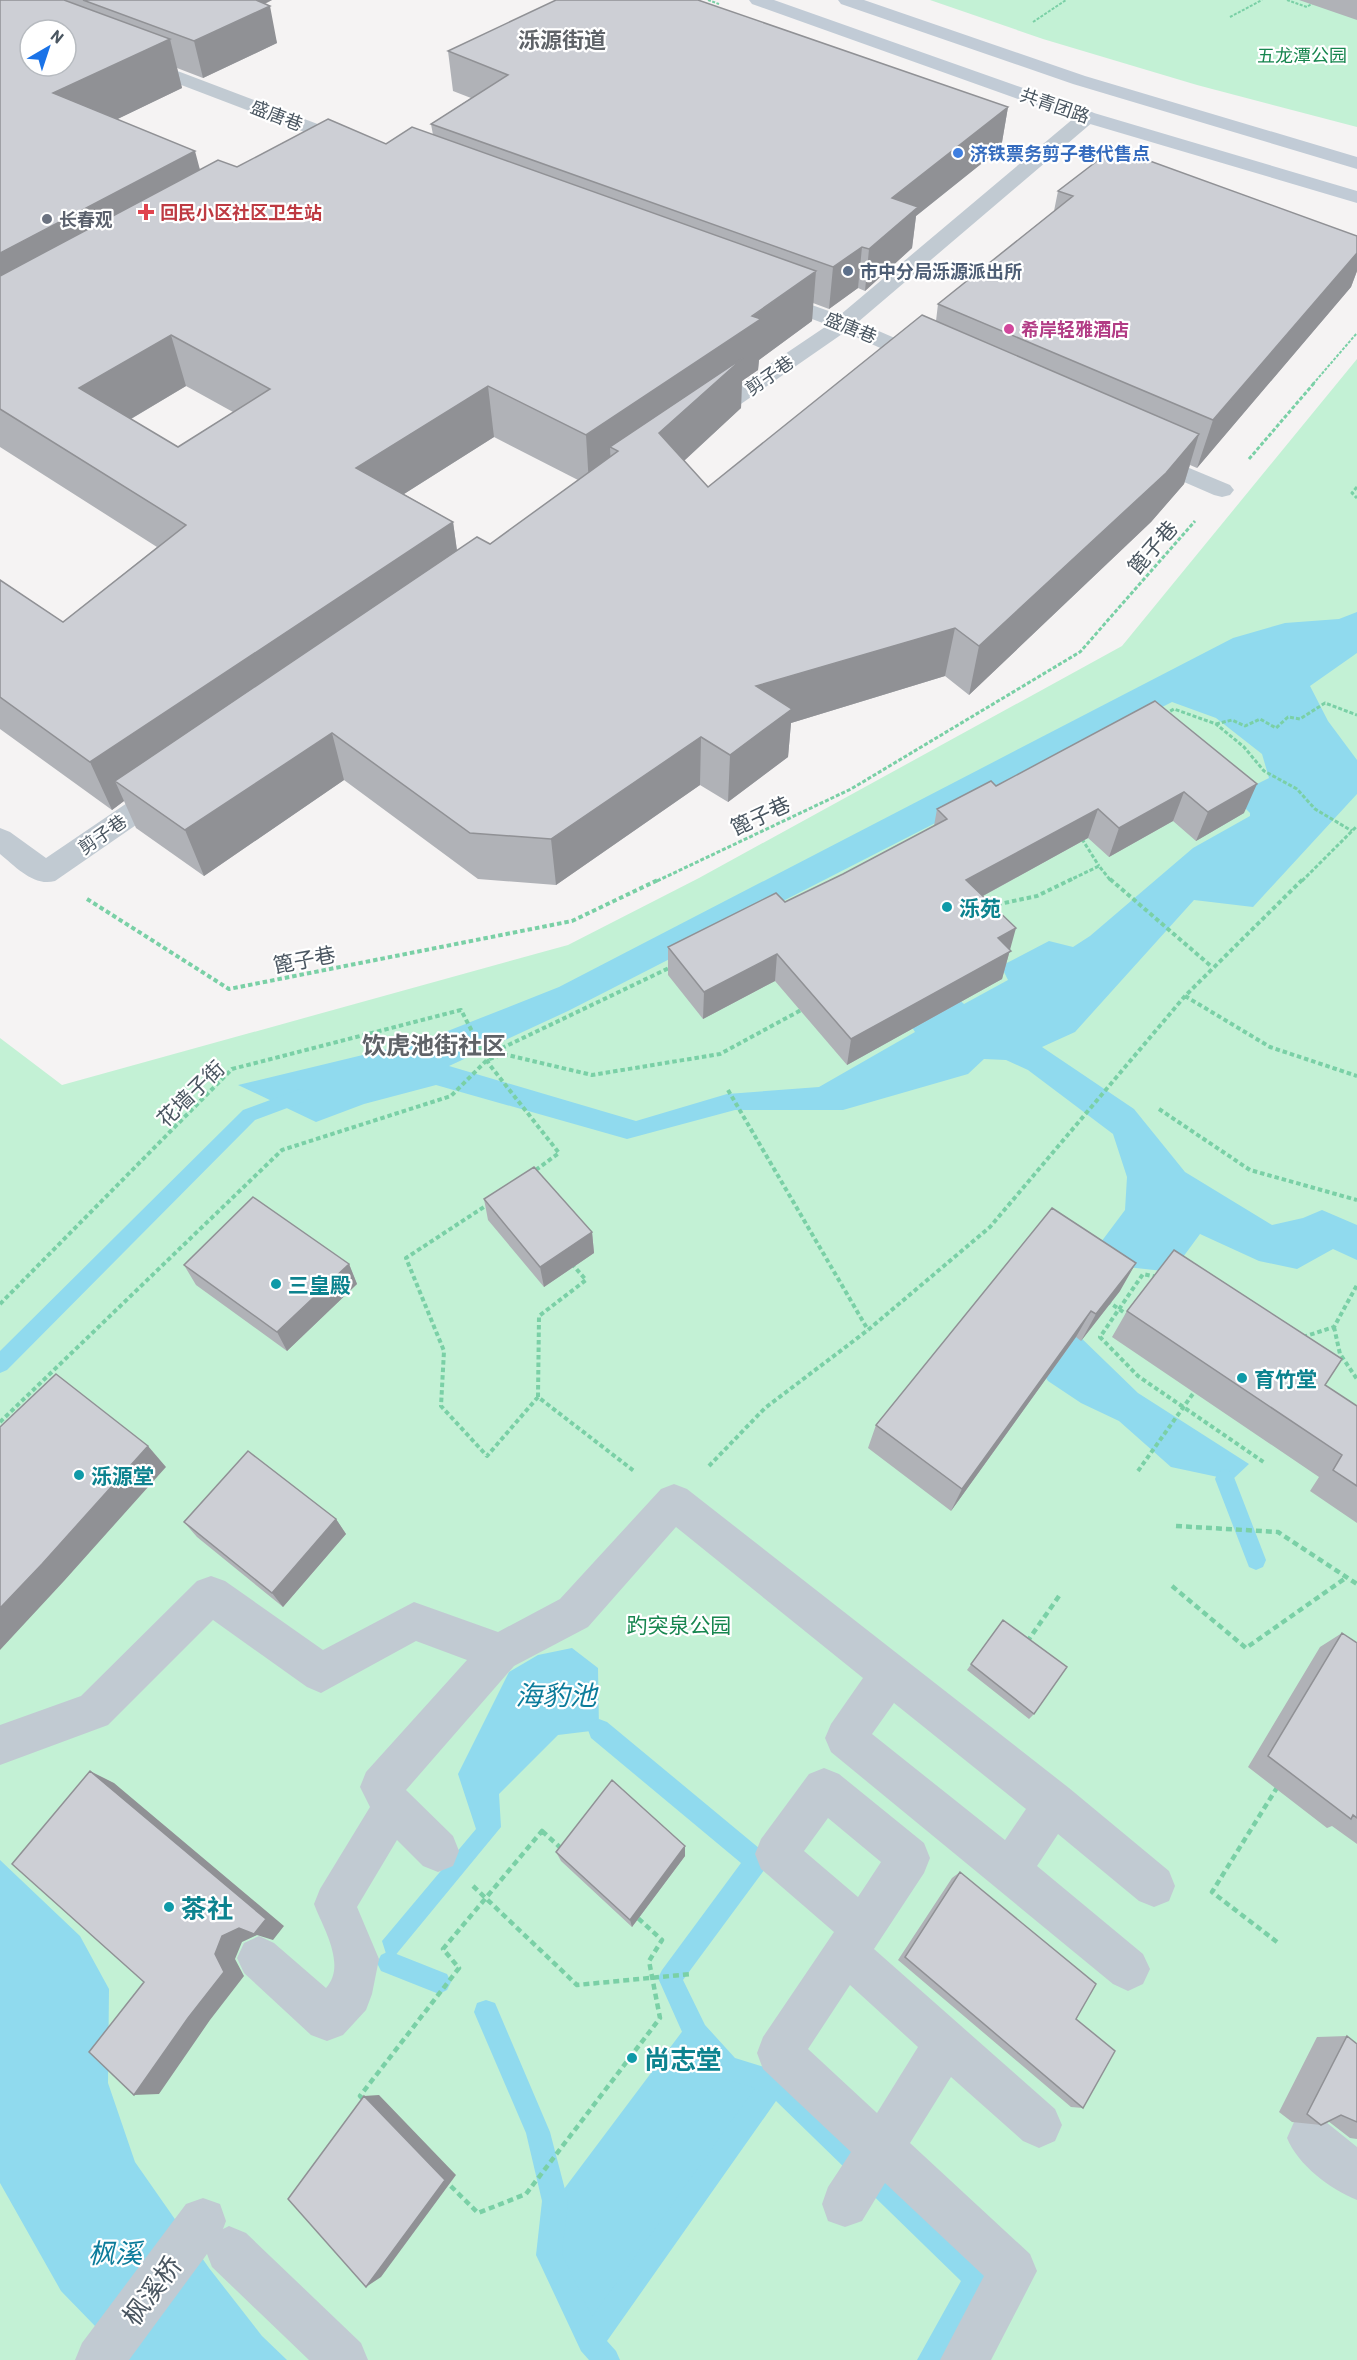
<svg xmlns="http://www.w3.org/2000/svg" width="1357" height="2360" viewBox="0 0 1357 2360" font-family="Barlow,'Noto Sans SC',sans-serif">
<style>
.green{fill:#c3f1d5}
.water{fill:#90daee;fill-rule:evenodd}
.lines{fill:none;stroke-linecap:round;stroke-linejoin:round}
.stream{fill:#90daee;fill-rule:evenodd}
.path-far3{stroke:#7ad0a6;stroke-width:2;stroke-dasharray:3 1.5;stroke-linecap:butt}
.path-far2{stroke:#7ad0a6;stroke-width:3;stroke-dasharray:4 2;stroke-linecap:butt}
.path-far1{stroke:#7ad0a6;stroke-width:4;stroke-dasharray:4.5 3;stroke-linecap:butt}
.path{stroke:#7ad0a6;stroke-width:4.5;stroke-dasharray:6 4;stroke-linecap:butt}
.pedestrian{fill:#c1cad2;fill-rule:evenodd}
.minor{fill:#c1cad2;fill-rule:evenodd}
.secondary{fill:#c1cbd6;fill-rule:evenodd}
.wall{fill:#b0b2b7;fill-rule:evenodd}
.shaded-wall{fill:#909195}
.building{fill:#cdcfd5;stroke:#909195;stroke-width:1.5;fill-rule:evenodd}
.shop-dot{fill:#3f7fe0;stroke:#fff;stroke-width:2}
.health-dot{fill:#e0444e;stroke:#fff;stroke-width:2}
.worship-dot{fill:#6b7280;stroke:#fff;stroke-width:2}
.service-dot{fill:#5c6f8a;stroke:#fff;stroke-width:2}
.hotel-dot{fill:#d1479c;stroke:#fff;stroke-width:2}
.culture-dot{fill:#0f9aa8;stroke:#fff;stroke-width:2}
.labels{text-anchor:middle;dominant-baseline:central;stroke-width:4.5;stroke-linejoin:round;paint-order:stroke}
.far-park-label{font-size:18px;fill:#17864f;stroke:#fff}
.far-street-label{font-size:18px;fill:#4a5661;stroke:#fff}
.far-shop-label{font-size:18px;font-weight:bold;fill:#366cbe;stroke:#fff;text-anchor:start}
.far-health-label{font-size:18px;font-weight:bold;fill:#be3a42;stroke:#fff;text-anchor:start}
.far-worship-label{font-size:18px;font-weight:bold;fill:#5b616d;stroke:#fff;text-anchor:start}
.far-service-label{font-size:18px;font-weight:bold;fill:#4e5e75;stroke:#fff;text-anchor:start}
.far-hotel-label{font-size:18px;font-weight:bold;fill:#b23c85;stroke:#fff;text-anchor:start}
.street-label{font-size:21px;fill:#4a5661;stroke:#fff}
.culture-label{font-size:21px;font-weight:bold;fill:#0d838f;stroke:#fff;text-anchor:start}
.park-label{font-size:21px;fill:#17864f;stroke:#fff}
.far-district-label{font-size:22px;font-weight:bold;fill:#5f6368;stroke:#fff}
.quarter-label{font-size:24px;font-weight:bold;fill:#5f6368;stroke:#fff}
.near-culture-label{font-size:26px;font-weight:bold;fill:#0d838f;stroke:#fff;text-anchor:start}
.near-street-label{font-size:26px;fill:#4a5661;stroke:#fff}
.near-water-label{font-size:27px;font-style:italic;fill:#0c7c9b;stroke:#fff}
</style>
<rect width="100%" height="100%" fill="#f5f3f3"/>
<path class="green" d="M930 0H1357V127L1197 85 1043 39Z
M1357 359V2360H0V1038L62 1085 568 945 699 878 1122 646Z"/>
<path class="water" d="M1357 612V653L1310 686 1328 721 1357 760V794L1253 907 1194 900 1075 1032 1042 1047 1134 1109 1185 1172 1272 1225 1303 1218 1322 1210 1357 1225V1260L1333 1249 1297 1269 1259 1261 1200 1234 1172 1272 1127 1267 1075 1332 1138 1393 1249 1464 1232 1480 1171 1467 1119 1421 1081 1403 1048 1381 1024 1345 1125 1210 1127 1177 1113 1134 1028 1070 1006 1060 984 1059 968 1074 843 1110H735L627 1139 436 1085 364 1104 316 1122 238 1085 425 1040 559 987 1233 638 1285 623 1339 619ZM1172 702 1216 718 1262 754 1269 778 1237 794 1236 799 1250 813V816L1193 848 1090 936 1073 947 1049 941 1001 966 1008 980 964 1004 955 996 908 1021 915 1032 819 1087 727 1094 636 1121 449 1066 568 1011Z
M572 1648 598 1668 599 1730 558 1735 499 1794 501 1827 389 1963 382 1941 476 1829 458 1774 509 1672 538 1655Z
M0 1860 80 1936 109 1989 108 2083 135 2162 209 2268 262 2336 287 2360H128L61 2291 0 2183Z
M690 2021 696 2034 728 2068 774 2082 590 2342 549 2255 555 2201Z"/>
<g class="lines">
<path class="stream" d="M300 1089 306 1091 309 1096 306 1101 255 1120 7 1370 0 1373V1351L243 1110Z
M1225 1469 1232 1472 1266 1560 1263 1567 1256 1570 1249 1567 1215 1479 1218 1472Z
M599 1719 607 1722 765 1853 768 1861 765 1869 683 1980 705 2025 735 2058 783 2073 986 2269 990 2278 986 2287 945 2360H917L961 2281 776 2101 607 2341 616 2351 620 2360H589L581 2351 536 2255 542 2201 526 2133 474 2012 477 2003 486 2000 495 2003 550 2132 568 2201 562 2254 592 2317 755 2088 719 2077 687 2043 658 1978 662 1970 741 1863 591 1738 588 1730 591 1722Z
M389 1951 447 1974 451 1982 447 1990 439 1994 381 1971 377 1963 381 1955Z"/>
<path class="path-far3" d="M708 0 719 4
M1287 0 1307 7 1317 0
M1230 17 1262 0
M1033 22 1066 0
M1313 384 1357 333"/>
<path class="path-far2" d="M1249 459 1315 382
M1357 487 1352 493 1357 498
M1165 714 1174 709 1216 724 1244 747 1264 771 1297 789 1315 809 1352 831
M1216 724 1232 720 1245 726 1260 719 1276 728 1288 717 1300 719 1325 703 1357 715
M1082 839 1099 866
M657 881 851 789 1080 652 1195 521
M1068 881 1099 866 1111 881
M1302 881 1357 826"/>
<path class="path-far1" d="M1110 879 1212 967
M87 899 229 989 572 921 660 879
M990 906 1037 896 1072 879
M1185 996 1270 1047 1357 1076
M503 1054 500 1049 671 967
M728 1090 868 1330
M1159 1109 1250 1170 1357 1200
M490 1203 406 1258 444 1351 441 1406 487 1456 538 1397 634 1471
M1157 1277 1143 1274 1100 1337 1138 1376 1265 1463
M1107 1301 1128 1315
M0 1304 232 1069 461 1010 489 1064 559 1153 533 1172
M1334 1327 1340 1354 1357 1379
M1303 1337 1334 1327 1357 1285
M538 1397 539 1316 586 1280 572 1264
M0 1422 282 1150 451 1096 487 1060 503 1054 592 1075 720 1054 803 1009
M709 1466 765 1408 868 1330 990 1227 1185 996 1303 879
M1138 1471 1197 1388"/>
<path class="path" d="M1176 1526 1278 1532 1357 1584
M1172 1586 1246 1648 1347 1577
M1027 1642 1059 1596
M542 1831 662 1940 649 1961 660 2018 526 2194 478 2213 360 2096 459 1968 443 1949Z
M473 1886 577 1985 691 1974
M1277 1942 1212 1892 1278 1786"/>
<path class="pedestrian" d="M674 1484 687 1489 1069 1788 1169 1871 1175 1886 1169 1901 1154 1907 1139 1901 1058 1834 1037 1866 1143 1954 1150 1969 1143 1984 1128 1991 1113 1984 831 1752 825 1738 831 1724 863 1678 676 1527 588 1627 514 1666 406 1790 453 1836 459 1851 453 1866 438 1872 423 1866 397 1840 357 1907 379 1959 372 1994 366 2010 343 2035 327 2041 311 2035 244 1973 237 1958 244 1943 259 1936 274 1943 326 1988C347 1965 323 1928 314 1904L320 1889 370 1807 360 1787 366 1772 467 1660 416 1641 321 1693 307 1687 213 1620 108 1725 0 1765V1725L81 1696 197 1581 211 1576 225 1581 323 1650 414 1602 498 1632 560 1599 661 1489ZM894 1703 1026 1809 1005 1840 872 1734Z
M824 1768 839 1774 924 1843 930 1858 924 1873 874 1949 1055 2109 1062 2125 1055 2141 1039 2148 1023 2141 951 2077 910 2143 1030 2254 1037 2271 991 2360H940L984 2276 885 2183 862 2221 845 2227 828 2221 822 2204 828 2187 851 2152 763 2069 757 2053 763 2037 834 1932 761 1869 755 1854 761 1839 809 1774ZM828 1818 881 1862 858 1897 804 1851ZM850 1985 918 2047 877 2113 808 2049Z
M1310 2115 1326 2122 1357 2147V2200C1330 2189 1298 2165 1287 2138L1294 2122Z
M203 2198 220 2204 226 2221 223 2229 229 2226 246 2233 361 2343 368 2360H309L212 2267 207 2254 129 2360H75L82 2343 186 2204Z"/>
<path class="minor" d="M65 30 72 31 360 140 363 144 360 148H346L66 41Z
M1087 111 1094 113 1096 117 1094 121 858 322 936 356 939 361 936 366 928 368 920 366 845 332 712 424 704 426 696 424 693 419 696 414 828 325 764 301 760 297 764 293 771 291 778 293 840 315 1080 113Z
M1146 450 1230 485 1234 490 1230 495 1222 497 1214 495 1138 462 1134 457 1138 452Z
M168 779 178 782 182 789 178 796 55 881C34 887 16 867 0 854V828L10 832 46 858 158 782Z"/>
<path class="secondary" d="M749 0H774L1094 113 1357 191V203L1080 121 752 4Z
M838 0H864L1085 76 1357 157V169L1073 84 841 4Z"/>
</g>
<path class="wall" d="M0 0H272L265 4 277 43 203 78 177 68 182 88 117 119 200 169 237 167 386 144 433 135 431 124 471 98 453 91 448 51 1008 107 1001 148 916 216 912 248 865 291 858 288 829 309 813 303 812 321 759 360 758 370 742 381 741 408 684 461 708 487 936 321 938 304 1054 211 1058 191 1357 236V271L1351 287 1197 468 1190 465 1184 484 1151 522 969 695 945 676 791 723 788 757 728 802 700 785 556 885 478 879 344 780 204 876 136 828 124 801 112 810 0 729V580L63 622 157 547 0 447ZM186 386 233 412 178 447 131 419ZM494 437 578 480 490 544 457 550 453 522 404 494Z
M1299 0H1357V20Z
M1155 701 1244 813 1196 841 1173 821 1109 857 1088 838 983 896 1010 950 1002 979 847 1065 775 981 703 1019 668 975V947L785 902 843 874 934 826 937 809 996 786Z
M484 1199 592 1232 594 1253 544 1287 488 1220Z
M349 1264 357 1284 287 1351 196 1285 184 1265Z
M1120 1291 1081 1341 1076 1337 951 1511 868 1448 876 1425Z
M1127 1311 1325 1385 1357 1406V1523L1310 1491 1319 1477 1112 1337Z
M336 1519 346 1534 283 1607 197 1537 184 1522Z
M1003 1620 1034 1714 1029 1719 967 1670Z
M1342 1633 1357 1643V1844L1332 1826 1327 1828 1248 1767 1320 1647Z
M685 1846V1856L632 1927 561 1861 556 1852Z
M960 1872 1076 2019 1083 2108 1071 2107 898 1960 952 1878Z
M1347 2036 1357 2044V2139L1350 2138 1328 2121 1321 2125 1292 2122 1279 2112 1317 2037Z"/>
<path class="shaded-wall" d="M222 0H272L227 22Z
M270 6 277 43 203 78 194 41Z
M170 39 182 88 68 143 53 93Z
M1008 107 1001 148 916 216 912 248 865 291 869 249 892 198Z
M195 151 208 200 0 313V253Z
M862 247 858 288 829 309 833 267Z
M1357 253V271L1351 287 1197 468 1213 420Z
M816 271 812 321 759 360 758 370 742 381 741 408 660 483 618 451 610 447 611 470 589 485 586 435Z
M171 335 186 386 97 439 79 388Z
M488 386 494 437 366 518 356 468Z
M1199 434 1184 484 1151 522 969 695 979 646Z
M453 522 460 573 115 781 124 801 112 810 90 762Z
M955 628 945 676 791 723 788 757 728 802 730 755 756 686Z
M332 733 344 780 204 876 185 830Z
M701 737 700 785 556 885 551 839Z
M1257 784 1244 813 1196 841 1208 812Z
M1184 792 1173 821 1109 857 1119 828Z
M1098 809 1088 838 959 909 966 880Z
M1016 928 1002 979 847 1065 851 1039 998 938Z
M777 954 775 981 703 1019 704 992Z
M592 1232 594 1253 544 1287 540 1267Z
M1136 1263 1120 1291 1081 1341 1096 1314Z
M349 1264 357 1284 287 1351 277 1332Z
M1091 1311 1076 1337 951 1511 962 1489Z
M148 1446 166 1467 64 1581 0 1650V1608Z
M336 1519 346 1534 283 1607 272 1593Z
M90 1771 114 1783 284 1926 273 1940 257 1935 242 1942 235 1959 244 1976 210 2020 159 2094 134 2095 188 2018Z
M685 1846V1856L632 1927 630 1920Z
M379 2095 456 2175 381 2277 366 2287 364 2096Z"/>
<path class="building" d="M0 0H64L170 39 53 93 195 151 0 253ZM30 30H66V66H30Z
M83 0H256L270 6 194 41Z
M556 0H698L1008 107 892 198 918 207 869 249 862 247 833 267 431 124 508 75 448 51Z
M328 119 386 144 412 127 816 271 752 316 761 319 586 435 488 386 356 468 453 522 90 762 0 697V580L63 622 186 525 0 409V276L218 160 237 167ZM171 335 270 389 178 447 79 388Z
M1114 148 1357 236V253L1213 420 938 304 1073 196 1058 191Z
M922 315 1199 434 1166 473 979 646 955 628 756 686 792 709 730 755 701 737 551 839 470 833 332 733 185 830 115 781 477 537 490 544 618 451 610 447 743 358 659 433 708 487Z
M1155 701 1257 784 1208 812 1184 792 1119 828 1098 809 966 880 1016 928 998 938 1011 951 851 1039 777 954 704 992 668 947 776 893 785 902 843 874 947 819 937 809 991 781 996 786Z
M534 1167 592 1232 540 1267 484 1199Z
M253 1197 349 1264 277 1332 184 1265Z
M1052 1208 1136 1263 1096 1314 1091 1311 962 1489 876 1425Z
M1174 1250 1342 1359 1325 1385 1357 1406V1486L1333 1470 1342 1455 1127 1311Z
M56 1374 148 1446 42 1564 0 1608V1427Z
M248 1451 336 1519 272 1593 184 1522Z
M1003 1620 1067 1667 1034 1714 971 1664Z
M1342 1633 1357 1643V1818L1353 1815 1351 1819 1268 1756Z
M90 1771 266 1919 254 1934 239 1928 222 1936 215 1954 224 1972 188 2018 134 2095 89 2052 144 1982 12 1864Z
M612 1780 685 1846 630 1920 556 1852Z
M960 1872 1096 1984 1076 2019 1115 2051 1083 2108 905 1957Z
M1347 2036 1357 2044V2122L1341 2115 1321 2125 1307 2114Z
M364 2096 445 2180 366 2287 288 2199Z"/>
<circle class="shop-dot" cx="958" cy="153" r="6"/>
<path class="health-dot" d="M143 203h6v6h6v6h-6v6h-6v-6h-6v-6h6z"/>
<circle class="worship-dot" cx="47" cy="219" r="6"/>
<circle class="service-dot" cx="848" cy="271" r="6"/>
<circle class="hotel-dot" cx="1009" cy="329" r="6"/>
<g class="culture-dot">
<circle cx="947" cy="907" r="6"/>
<circle cx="276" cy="1284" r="6"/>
<circle cx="1242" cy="1378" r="6"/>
<circle cx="79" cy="1475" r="6"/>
<circle cx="169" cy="1907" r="6"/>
<circle cx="632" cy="2058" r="6"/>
</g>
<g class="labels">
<g class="far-park-label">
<text x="1302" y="55">五龙潭公园</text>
</g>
<g class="far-street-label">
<text transform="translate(1055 105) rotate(19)">共青团路</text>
<text transform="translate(277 115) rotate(21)">盛唐巷</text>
<text transform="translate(851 327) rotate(22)">盛唐巷</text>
<text transform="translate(769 375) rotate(-35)">剪子巷</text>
<text transform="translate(102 834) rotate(-35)">剪子巷</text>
</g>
<g class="far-shop-label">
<text x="970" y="153">济铁票务剪子巷代售点</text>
</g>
<g class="far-health-label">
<text x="160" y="212">回民小区社区卫生站</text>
</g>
<g class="far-worship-label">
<text x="59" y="219">长春观</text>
</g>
<g class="far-service-label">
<text x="860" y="271">市中分局泺源派出所</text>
</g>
<g class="far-hotel-label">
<text x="1021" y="329">希岸轻雅酒店</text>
</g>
<g class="street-label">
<text transform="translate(1152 547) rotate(-49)">篦子巷</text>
<text transform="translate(760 815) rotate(-25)">篦子巷</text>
<text transform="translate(304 959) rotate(-11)">篦子巷</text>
<text transform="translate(190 1093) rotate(-44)">花墙子街</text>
</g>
<g class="culture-label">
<text x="959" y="907">泺苑</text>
<text x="288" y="1284">三皇殿</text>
<text x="1254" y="1378">育竹堂</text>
<text x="91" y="1475">泺源堂</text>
</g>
<g class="park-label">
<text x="679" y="1624">趵突泉公园</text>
</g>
<g class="far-district-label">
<text x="562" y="39">泺源街道</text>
</g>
<g class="quarter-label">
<text x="434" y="1044">饮虎池街社区</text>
</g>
<g class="near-culture-label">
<text x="181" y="1907">茶社</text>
<text x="644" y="2058">尚志堂</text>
</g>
<g class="near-street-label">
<text transform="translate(151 2290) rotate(-53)">枫溪桥</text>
</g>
<g class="near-water-label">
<text x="556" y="1694">海豹池</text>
<text x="115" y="2252">枫溪</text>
</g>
</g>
<g transform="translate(48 48) rotate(39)"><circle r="28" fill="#ffffff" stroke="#b7bbc0" stroke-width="1.5"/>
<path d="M0-4.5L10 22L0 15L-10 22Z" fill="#1a73e8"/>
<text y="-9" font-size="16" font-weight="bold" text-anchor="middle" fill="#4a5661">N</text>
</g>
</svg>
